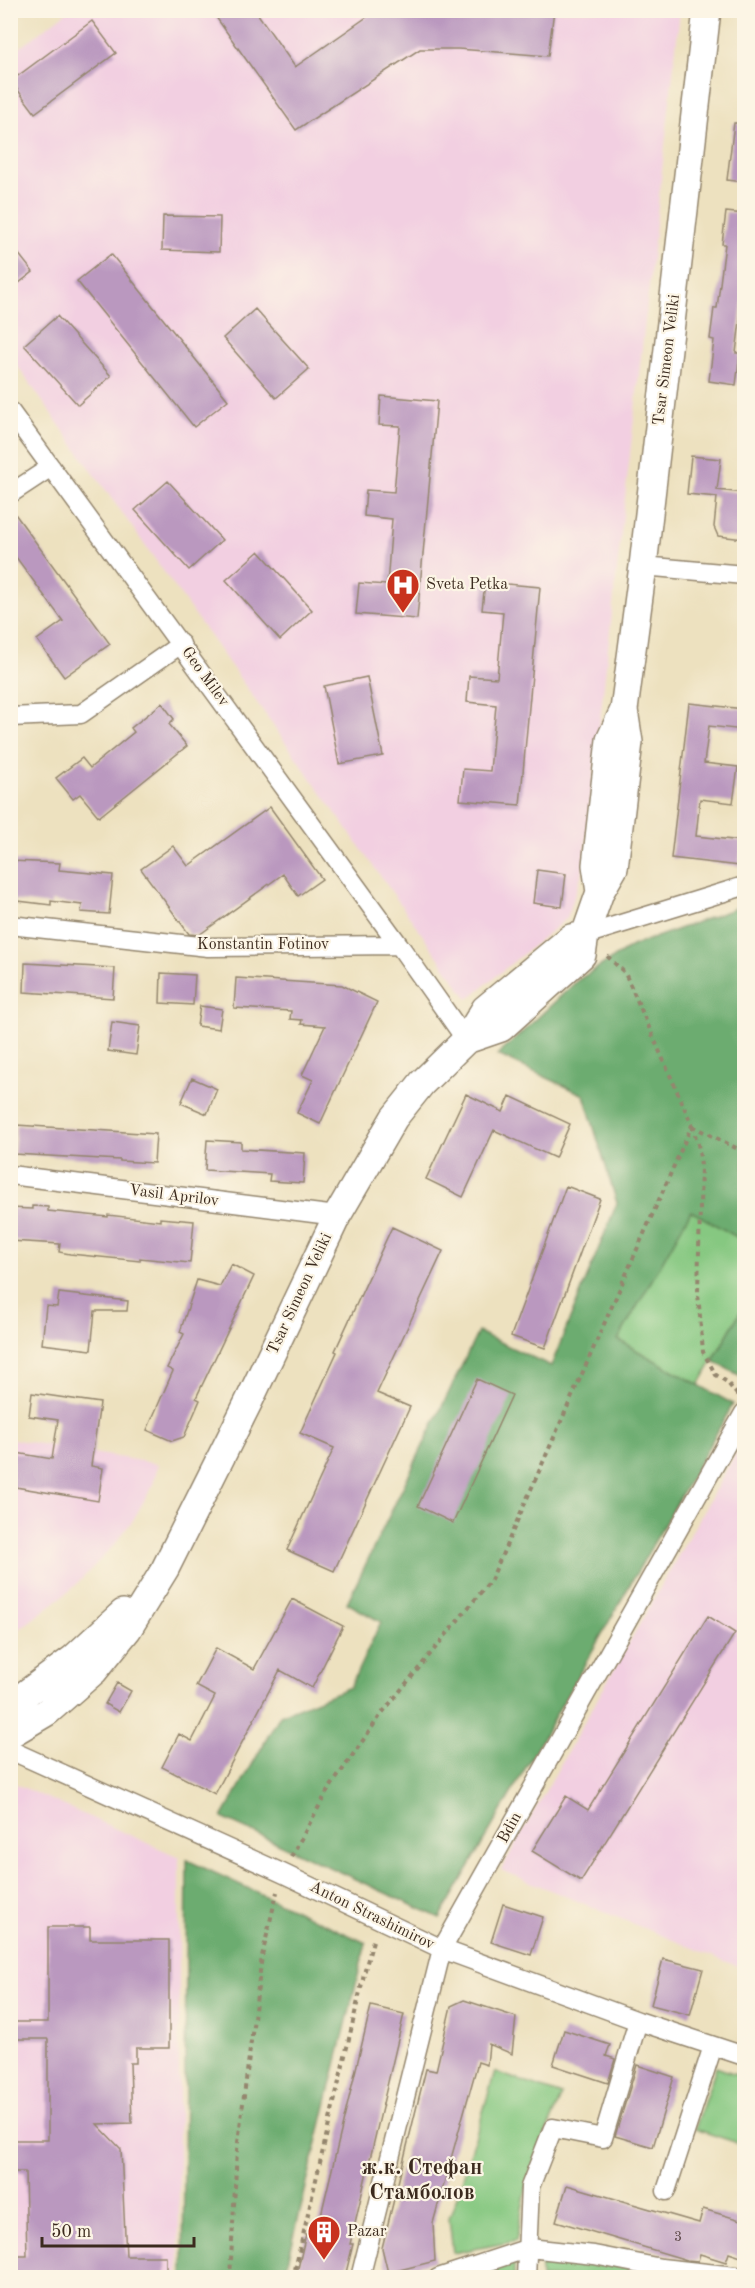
<svg xmlns="http://www.w3.org/2000/svg" width="755" height="2288" viewBox="0 0 755 2288" font-family="'Old Standard TT',serif">
<style>
.built{fill:#f2cfe1}
.green{fill:#86c881;stroke:#607950;stroke-width:1.5}
.forest{fill:#6cac6f;stroke:#546b46;stroke-width:1.5}
.building{fill:#ba98bf}
.lines{fill:none;stroke-linecap:round;stroke-linejoin:round}
.street-casing{stroke:#94866e;stroke-width:21}
.secondary-casing{stroke:#94866e;stroke-width:30}
.path{stroke:#94866e;stroke-width:4;stroke-dasharray:4.5 4.5;stroke-linecap:butt}
.street{stroke:#fff;stroke-width:18}
.secondary{stroke:#fff;stroke-width:27}
.labels{text-anchor:middle;dominant-baseline:central;stroke-width:4.5;stroke-linejoin:round;paint-order:stroke}
.number-label{font-size:14px;fill:#5b4646}
.street-label{font-size:16px;fill:#3b2a1e;stroke:#fcf5e5}
.poi-label{font-size:16px;fill:#3b2a1e;stroke:#fcf5e5;text-anchor:start}
.district-label{font-size:22px;font-weight:bold;fill:#3b2a1e;stroke:#fcf5e5}
</style>
<rect width="100%" height="100%" fill="#fcf5e5"/>
<filter id="ink" filterUnits="userSpaceOnUse"><feTurbulence type="fractalNoise" baseFrequency=".0167" numOctaves="2"/><feDisplacementMap in="SourceGraphic" scale="12" xChannelSelector="R" yChannelSelector="G"/><feConvolveMatrix kernelMatrix="1 2 1 2 8 2 1 2 1" color-interpolation-filters="sRGB"/></filter>
<filter id="wash" filterUnits="userSpaceOnUse"><feTurbulence type="fractalNoise" baseFrequency=".008" numOctaves="4" result="noise"/><feDisplacementMap in="SourceGraphic" scale="24" xChannelSelector="R" yChannelSelector="G"/><feGaussianBlur stdDeviation="1.35" result="paint"/><feColorMatrix in="noise" values="0 0 0 0 0 0 0 0 0 0 0 0 0 0 0 0 0 1.4 0 .05"/><feComposite in="paint" operator="in"/></filter>
<g filter="url(#wash)">
<rect width="100%" height="100%" fill="#ede1bf"/>
<path class="built" d="M68 11H680L583 870 567 918 468 999 11 357 10 55Z
M11 1439 158 1464 153 1485 133 1520 115 1544 73 1588 16 1632 11 1639Z
M744 1439V1969L501 1870Z
M11 1782 179 1857V2277L11 2278Z"/>
<path class="green" d="M691 1210 744 1241V1305L699 1385 618 1340Z
M716 2067 744 2077V2145L695 2129Z
M495 2072 562 2095 529 2174 516 2241 453 2253 449 2218 459 2191Z
M541 2255 698 2278H541Z
M514 2258V2277H474Z"/>
<path class="forest" d="M744 905V1241L691 1211 618 1340 733 1404 440 1918 222 1818 280 1715 350 1687 381 1622 347 1603 478 1332 551 1366 617 1203 584 1095 498 1055 578 980 632 946Z
M744 1305V1378L713 1361Z
M187 1860 366 1943 284 2277H183Z"/>
<g id="blocks">
<path class="building" d="M211 10H255L295 67 377 10H554L548 56 458 49H420L296 130Z
M92 21 116 53 35 113 11 81Z
M734 123H744V182L727 180Z
M726 212 744 214V289L736 353H740L736 385 709 381 714 340 710 339 714 308H717L725 244H722Z
M163 216 220 217 219 252 162 250Z
M10 243 33 272 10 290Z
M111 254 228 400 194 427 77 281Z
M255 309 309 369 276 398 223 338Z
M57 316 111 376 78 405 24 345Z
M381 396 437 401 417 619 356 614 359 583 387 585 392 519 364 516 366 490 394 492 400 426 379 425Z
M691 456 721 459 717 490 744 493V539L718 536 714 527 717 497 687 494Z
M168 481 222 540 189 570 135 510Z
M10 507 110 644 64 677 37 640 63 621 10 549Z
M259 551 312 610 280 640 226 580Z
M485 582 540 587 520 805 460 800 463 769 490 771 496 705 467 702 469 676 497 678 503 612 482 610Z
M367 677 383 756 339 764 324 686Z
M162 703 174 719 169 724 187 746 99 817 80 794 73 799 56 778 82 758 90 768 134 732 131 728Z
M689 703 744 709V730L709 726 704 763 738 767 733 803 700 799 696 836 742 841 739 866 671 858Z
M270 807 322 879 298 896 283 874 199 935 189 934 141 869 173 846 188 866Z
M10 861 60 863 59 870 113 875 109 914 81 912 82 905 51 901V905L10 900Z
M537 870 566 874 562 907 533 903Z
M25 963 115 968 113 998 24 992Z
M161 973 195 975 193 1005 160 1003Z
M236 978 342 985 377 1002 320 1124 297 1113 313 1080 302 1075 325 1026 301 1024 302 1020 290 1019 291 1011 234 1008Z
M200 1006 222 1009 219 1029 197 1026Z
M112 1022 140 1026 136 1055 108 1051Z
M192 1078 217 1089 207 1114 181 1103Z
M466 1094 503 1112 510 1096 570 1124 555 1158 494 1130 463 1197 426 1179Z
M16 1125 156 1134 154 1163 120 1161V1160L14 1154Z
M207 1140 241 1142V1149L305 1153 303 1183 269 1181 270 1174 205 1170Z
M566 1186 600 1199 545 1348 511 1336Z
M32 1206 48 1207V1211L108 1217V1215L160 1221V1218L194 1221 190 1263 140 1258V1261L70 1254 59 1252 60 1244 10 1241V1208L32 1209Z
M392 1227 443 1251 377 1393 410 1407 334 1571 287 1550 334 1448 300 1433 337 1352 335 1351Z
M231 1264 254 1276 196 1398 200 1400 184 1437 172 1441 147 1430 173 1371 167 1368 184 1334 180 1332 197 1280 220 1286Z
M59 1293 128 1301 127 1311H95L91 1350 42 1344 46 1306 57 1307Z
M477 1379 512 1395 453 1523 418 1506Z
M32 1393 100 1403 91 1466 103 1468 98 1501 10 1486V1452L52 1459 58 1420 29 1416Z
M292 1599 343 1626 312 1688 280 1670 215 1794 162 1767 179 1734 192 1741 215 1696 196 1686 216 1648 254 1669Z
M708 1616 735 1633 581 1881 532 1851 566 1796 588 1810Z
M117 1683 131 1691 119 1712 105 1704Z
M503 1904 543 1917 531 1955 491 1942Z
M48 1927H90V1940H169V2048H136V2063H130L132 2123 97 2124 121 2149 126 2256H166V2277H10V2256H27L25 2172H10V2140H48V2039H10V2022H48Z
M663 1959 703 1969 690 2015 651 2005Z
M464 2000 516 2017 512 2054 489 2044 487 2065 478 2062 433 2223 435 2261 388 2273 382 2248 426 2069 436 2071 451 2006Z
M371 2006 404 2014 350 2244H353L345 2277H296L306 2234 316 2236Z
M564 2030 610 2045 606 2056 615 2059 608 2083 553 2065Z
M637 2065 674 2077 653 2147 615 2136Z
M567 2185 699 2223 703 2209 744 2221V2258L729 2253 726 2262 700 2254 698 2261 687 2260 556 2221Z"/>
</g>
</g>
<g filter="url(#ink)">
<use href="#blocks" fill-opacity="0" stroke="#94866e" stroke-width="1.5"/>
<g class="lines">
<g class="street-casing">
<path id="street" d="M10 411 399 945
M10 494 51 467
M643 566 744 575
M10 717 81 714 181 644
M10 925 208 947 399 945 466 1040
M585 935 744 886
M10 1175 337 1216
M10 1750 282 1873 442 1949 638 2021 744 2056
M666 2191 713 2046
M360 2278 442 1949 744 1413
M438 2278 529 2248 594 2255 661 2268 744 2277
M526 2278 530 2187 553 2128 603 2138 638 2021"/>
</g>
<g class="secondary-casing">
<path id="secondary" d="M600 892 596 865 610 740 624 710
M466 1040 501 1028 582 955 585 935 600 892 614 868 629 742 624 710 643 566 707 10
M10 1713 16 1701 74 1658 123 1613
M10 1734 47 1712 94 1671 128 1629 165 1569 249 1401 337 1216 394 1118 422 1083 466 1040 485 1009 571 938 585 935"/>
</g>
<path class="path" d="M692 1126 698 1144 701 1165 698 1293 703 1352 716 1375 727 1382 739 1397
M692 1126 744 1152
M291 1857 327 1792 382 1713 491 1580 692 1125 625 973 605 954
M230 2278 237 2150 262 1956 277 1892
M293 2278 366 1966 374 1937"/>
<use href="#street" class="street"/>
<use href="#secondary" class="secondary"/>
</g>
</g>
<defs>
<g id="hospital-pin" transform="scale(1.725)"><path d="M0 17L-7.5 6A9.5 9.5 0 1 1 7.5 6Z" fill="#c8321e" stroke="#fcf5e5"/><path d="M-5-5h3v3.5h4V-5h3V5h-3V1.5h-4V5h-3Z" fill="#fff"/></g>
<g id="building-pin" transform="scale(1.725)"><path d="M0 17L-7.5 6A9.5 9.5 0 1 1 7.5 6Z" fill="#c8321e" stroke="#fcf5e5"/><path d="M-4-6H4V6H1V3H-1V6H-4ZM-2.5-4.3h1.7v1.8h-1.7ZM.8-4.3h1.7v1.8H.8ZM-2.5-1h1.7V.8h-1.7ZM.8-1h1.7V.8H.8Z" fill="#fff"/></g>
</defs>
<g fill-rule="evenodd">
<use href="#hospital-pin" x="403" y="585"/>
<use href="#building-pin" x="324" y="2232"/>
</g>
<g class="labels">
<g class="number-label">
<text x="678" y="2237">3</text>
</g>
<g class="street-label">
<text transform="translate(667 360) rotate(-83)">Tsar Simeon Veliki</text>
<text transform="translate(205 677) rotate(54)">Geo Milev</text>
<text x="263" y="945">Konstantin Fotinov</text>
<text transform="translate(174 1196) rotate(7)">Vasil Aprilov</text>
<text transform="translate(300 1294) rotate(-65)">Tsar Simeon Veliki</text>
<text transform="translate(510 1828) rotate(-61)">Bdin</text>
<text transform="translate(372 1916) rotate(26)">Anton Strashimirov</text>
</g>
<g class="poi-label">
<text x="426" y="585">Sveta Petka</text>
<text x="347" y="2232">Pazar</text>
</g>
<g class="district-label">
<text x="422" y="2168">ж.к. Стефан<tspan x="422" dy="25">Стамболов</tspan></text>
</g>
</g>
<rect width="755" height="2288" fill="none" stroke="#fcf5e5" stroke-width="36"/>
<path d="M42 2237v9h152v-9" fill="none" stroke="#3b2a1e" stroke-width="3"/>
<text x="51" y="2237" font-size="18" fill="#3b2a1e" stroke="#fcf5e5" stroke-width="4.5" paint-order="stroke">50 m</text>
</svg>
